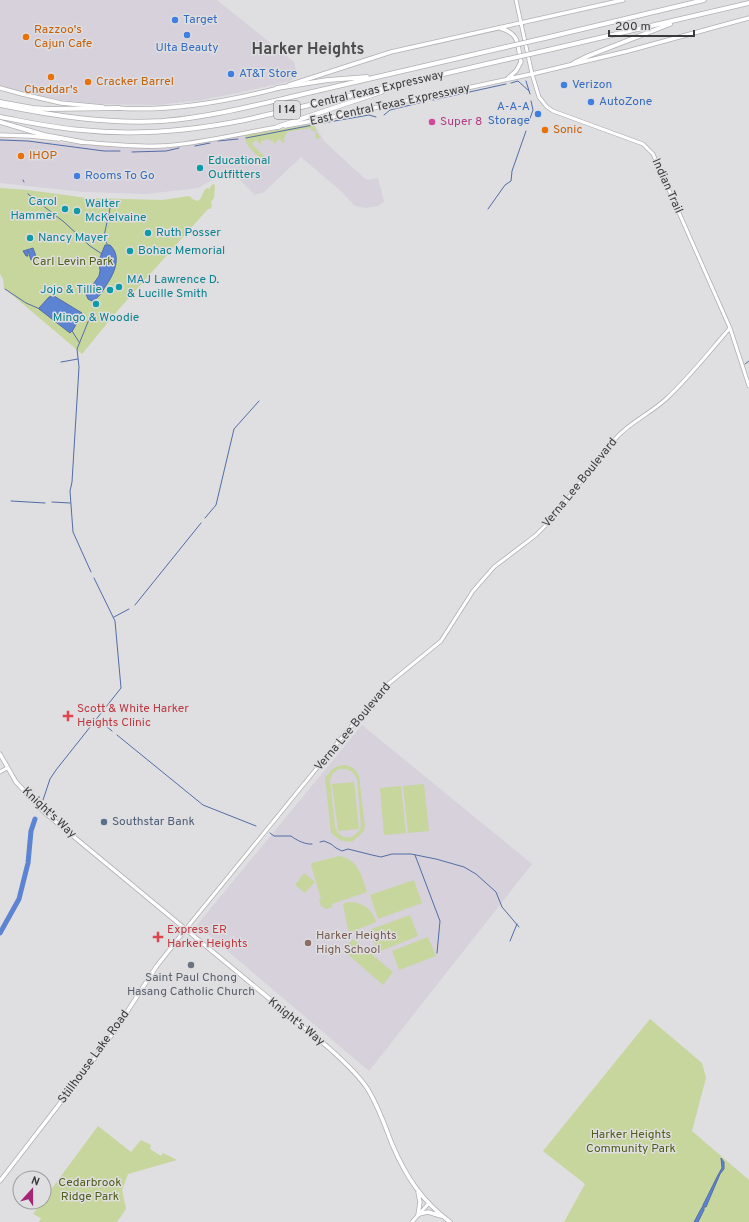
<svg xmlns="http://www.w3.org/2000/svg" width="749" height="1222" viewBox="0 0 749 1222" font-family="Overpass,sans-serif">
<style>
.built{fill:#d6d1db}
.green{fill:#c7d69c;fill-rule:evenodd}
.water{fill:#5d83d3;stroke:#536da6}
.lines{fill:none;stroke-linecap:round;stroke-linejoin:round}
.stream{stroke:#536da6;stroke-width:1}
.river{stroke:#5d83d3;stroke-width:5}
.minor-casing{stroke:#b1afb2;stroke-width:4.5}
.major-casing{stroke:#b1afb2;stroke-width:5}
.highway-casing{stroke:#b1afb2;stroke-width:5.5}
.minor{stroke:#fff;stroke-width:3}
.major{stroke:#fff;stroke-width:3.5}
.highway{stroke:#fff;stroke-width:4}
.highway-bridge-casing{stroke:#b1afb2;stroke-width:5.5;stroke-linecap:butt}
.highway-bridge{stroke:#fff;stroke-width:4}
.shop-dot{fill:#3f7fe0;stroke:#dfdee1;stroke-width:1.5}
.food-dot{fill:#e8710a;stroke:#dfdee1;stroke-width:1.5}
.hotel-dot{fill:#d1479c;stroke:#dfdee1;stroke-width:1.5}
.culture-dot{fill:#0f9aa8;stroke:#dfdee1;stroke-width:1.5}
.health-dot{fill:#e0444e;stroke:#dfdee1;stroke-width:1.5}
.service-dot{fill:#5c6f8a;stroke:#dfdee1;stroke-width:1.5}
.education-dot{fill:#8d6e63;stroke:#dfdee1;stroke-width:1.5}
.worship-dot{fill:#6b7280;stroke:#dfdee1;stroke-width:1.5}
.labels{text-anchor:middle;dominant-baseline:central;stroke-width:3;stroke-linejoin:round;paint-order:stroke}
.shield{fill:#dfdee1;stroke:#6c6c6e;stroke-width:1}
.shield-label{font-size:11px;font-weight:bold;fill:#3b3b3c}
.shop-label{font-size:12px;fill:#366cbe;stroke:#dfdee1;text-anchor:start}
.food-label{font-size:12px;fill:#c56008;stroke:#dfdee1;text-anchor:start}
.street-label{font-size:12px;fill:#3b3b3c;stroke:#dfdee1}
.hotel-label{font-size:12px;fill:#b23c85;stroke:#dfdee1;text-anchor:start}
.culture-label{font-size:12px;fill:#0d838f;stroke:#dfdee1;text-anchor:start}
.park-label{font-size:12px;fill:#4f5d16;stroke:#dfdee1}
.health-label{font-size:12px;fill:#be3a42;stroke:#dfdee1;text-anchor:start}
.service-label{font-size:12px;fill:#4e5e75;stroke:#dfdee1;text-anchor:start}
.education-label{font-size:12px;fill:#785e54;stroke:#dfdee1;text-anchor:start}
.worship-label{font-size:12px;fill:#5b616d;stroke:#dfdee1}
.district-label{font-size:16px;font-weight:bold;fill:#4d4c4e;stroke:#dfdee1}
</style>
<rect width="100%" height="100%" fill="#dfdee1"/>
<path class="built" d="M0 0H217L294 62 296 70 295 76 290 81 237 93 201 100 158 105 99 104 70 101 26 94 0 86Z
M314 124 324 141 364 178 368 180 378 178 384 202 378 206 366 208 355 206 342 192 301 157 264 192 255 195 234 174 224 173 198 188 146 194 84 192 0 183V138L130 148 175 147Z
M362 725 532 864 369 1071 197 925Z"/>
<path class="green" d="M314 124 317 133 320 137 319 139 316 138 315 136 316 135 315 131H311V128L287 132 286 135H285L284 139 285 141 283 143 279 139 274 144V142L268 139 261 141V145L256 140 252 144 265 157 262 160C255 153 245 146 245 136L247 135Z
M213 184 215 185 214 198 211 202 212 206 210 209H208L119 309 82 354 4 288 3 279 0 274V188L28 190 87 198 162 200 189 196C203 209 200 192 207 188L209 189Z
M343 765C351 765 356 769 359 776L365 826 363 832 353 841 348 842 340 840 331 833 325 776 328 775C331 769 336 766 343 765ZM339 769C347 768 354 771 357 779L361 826C357 840 340 842 335 827L330 780 333 773Z
M354 782 359 829 338 831 332 784Z
M424 784 429 831 408 833 403 786Z
M401 786 406 833 384 835 380 788Z
M339 856C358 859 362 876 367 892L332 904 333 907 326 909 321 906 319 899H321L311 865 312 863Z
M304 873 315 882 305 893 295 885Z
M414 880 422 903 378 919 370 895Z
M347 902C360 901 373 908 376 922L351 932 348 929 343 904Z
M410 915 418 936 378 952 369 930Z
M428 937 436 956 399 970 392 951Z
M353 939 393 972 383 985 343 950Z
M650 1019 702 1063 706 1078 692 1131 749 1180V1222H564L585 1184 543 1151Z
M98 1126 131 1152 141 1140 151 1145 150 1149 161 1156 163 1153 177 1160 128 1174 122 1190 126 1209 117 1222H39L41 1218 33 1214 42 1202H44V1199Z"/>
<path class="water" d="M105 245H110C123 257 113 276 105 287 102 292 99 298 92 301L88 299 86 294 99 276 100 271 99 260Z
M33 248 37 259 31 260 28 251 27 252 28 256H26L23 251Z
M54 296 82 313 73 330 70 333 39 309V308L49 297Z
M721 1158 724 1162V1169L720 1174 706 1207H704V1210L698 1222H694L701 1209 703 1206V1205L718 1175 722 1168Z"/>
<g class="lines">
<path class="stream" d="M526 81 530 94
M511 83 518 81 529 91
M433 100 506 84
M384 115 390 110 423 102
M323 123 369 115 376 117
M528 124 533 110 531 101
M246 138 313 125
M0 140 28 141 104 151H120
M218 141 238 139
M195 146 210 143
M132 152 166 151 179 148
M23 180 24 182
M28 194 64 222 90 246 102 254
M488 209 505 185 511 181 512 171 526 131
M107 244 104 236 111 204
M5 289 26 303 40 309
M90 317 77 349 79 367 72 482 70 491 73 532 91 572
M72 331 79 342
M61 362 78 359
M745 364 749 361
M11 501 45 503
M52 502 70 503
M205 518 216 505 234 429 259 401
M135 605 201 523
M114 617 129 609
M96 722H101L112 731
M117 735 203 805 256 826
M43 800 50 779 56 770 121 688 115 621 94 578
M270 833 274 836H291C296 840 306 845 312 844
M320 842 324 841 331 844 336 848 342 851 348 849 372 855 381 857 392 854H411L436 859 464 867 476 874 496 892 502 907 519 927
M415 855 440 921 437 953
M510 941 517 924"/>
<path class="river" d="M0 933 19 899 28 863 31 831 35 819"/>
<g class="minor-casing">
<path id="minor" d="M516 0 532 74 539 97 547 107 553 111 643 144 653 154 730 328 749 386
M0 772 7 768
M185 930 343 736 387 685 441 641 473 591 494 567 536 535 553 518C574 491 594 461 618 436 632 421 651 413 666 399 689 378 709 352 730 328
M412 1222 429 1203"/>
</g>
<g class="major-casing">
<path id="major" d="M500 28C520 34 517 43 521 62L516 71 508 78
M289 85 391 52 623 0
M0 88 22 94 61 103 103 107
M117 108C168 112 229 101 279 88
M285 126 318 120 532 74 628 51 749 18
M0 135 30 136 59 139
M81 142C107 144 134 147 161 146 200 144 240 133 279 127
M0 754 16 782 44 812 329 1048C342 1060 357 1073 367 1088 378 1105 385 1126 392 1144 406 1177 422 1201 450 1222
M0 1181 101 1050 116 1029 156 967 185 930
M418 1192 420 1202 418 1215
M419 1214 428 1212 441 1216"/>
</g>
<g class="highway-casing">
<path id="highway" d="M545 38 704 0
M548 50 749 3
M574 63 588 56 670 24
M277 88 328 80 367 77
M0 102 33 108 48 109 119 108
M0 105C54 116 107 124 162 121 212 117 260 104 308 93 374 78 440 62 506 47
M0 117C27 122 54 128 81 130 136 136 190 131 245 120L508 59
M0 122 44 135 82 142
M277 127 381 92 386 89"/>
</g>
<use href="#minor" class="minor"/>
<use href="#major" class="major"/>
<use href="#highway" class="highway"/>
<g class="highway-bridge-casing">
<path id="highway-bridge" d="M506 47 545 38
M508 59 548 50"/>
</g>
<use href="#highway-bridge" class="highway-bridge"/>
</g>
<g class="shop-dot">
<circle cx="175" cy="20" r="4"/>
<circle cx="187" cy="35" r="4"/>
<circle cx="231" cy="74" r="4"/>
<circle cx="564" cy="85" r="4"/>
<circle cx="591" cy="102" r="4"/>
<circle cx="538" cy="114" r="4"/>
<circle cx="77" cy="176" r="4"/>
</g>
<g class="food-dot">
<circle cx="26" cy="37" r="4"/>
<circle cx="51" cy="77" r="4"/>
<circle cx="88" cy="82" r="4"/>
<circle cx="545" cy="130" r="4"/>
<circle cx="21" cy="156" r="4"/>
</g>
<circle class="hotel-dot" cx="432" cy="122" r="4"/>
<g class="culture-dot">
<circle cx="200" cy="168" r="4"/>
<circle cx="65" cy="209" r="4"/>
<circle cx="77" cy="211" r="4"/>
<circle cx="148" cy="233" r="4"/>
<circle cx="30" cy="238" r="4"/>
<circle cx="130" cy="251" r="4"/>
<circle cx="119" cy="287" r="4"/>
<circle cx="110" cy="290" r="4"/>
<circle cx="96" cy="304" r="4"/>
</g>
<g class="health-dot">
<path d="M66 710h4v4h4v4h-4v4h-4v-4h-4v-4h4z"/>
<path d="M156 931h4v4h4v4h-4v4h-4v-4h-4v-4h4z"/>
</g>
<circle class="service-dot" cx="104" cy="822" r="4"/>
<circle class="education-dot" cx="308" cy="943" r="4"/>
<circle class="worship-dot" cx="191" cy="965" r="4"/>
<g class="labels">
<rect class="shield" x="274" y="101" width="26" height="18" rx="3"/>
<g class="shield-label">
<text x="287" y="110">I 14</text>
</g>
<g class="shop-label">
<text x="183" y="20">Target</text>
<text x="187" y="48" text-anchor="middle">Ulta Beauty</text>
<text x="239" y="74">AT&amp;T Store</text>
<text x="572" y="85">Verizon</text>
<text x="599" y="102">AutoZone</text>
<text x="530" y="107" text-anchor="end">A-A-A<tspan x="530" dy="14">Storage</tspan></text>
<text x="85" y="176">Rooms To Go</text>
</g>
<g class="food-label">
<text x="34" y="30">Razzoo's<tspan x="34" dy="14">Cajun Cafe</tspan></text>
<text x="96" y="82">Cracker Barrel</text>
<text x="51" y="90" text-anchor="middle">Cheddar's</text>
<text x="553" y="130">Sonic</text>
<text x="29" y="156">IHOP</text>
</g>
<g class="street-label">
<text transform="translate(377 90) rotate(-13)">Central Texas Expressway</text>
<text transform="translate(390 105) rotate(-12)">East Central Texas Expressway</text>
<text transform="translate(667 186) rotate(66)">Indian Trail</text>
<text transform="translate(580 483) rotate(-51)">Verna Lee Boulevard</text>
<text transform="translate(353 727) rotate(-50)">Verna Lee Boulevard</text>
<text transform="translate(49 813) rotate(43)">Knight's Way</text>
<text transform="translate(296 1022) rotate(39)">Knight's Way</text>
<text transform="translate(94 1057) rotate(-54)">Stillhouse Lake Road</text>
</g>
<g class="hotel-label">
<text x="440" y="122">Super 8</text>
</g>
<g class="culture-label">
<text x="208" y="161">Educational<tspan x="208" dy="14">Outfitters</tspan></text>
<text x="57" y="202" text-anchor="end">Carol<tspan x="57" dy="14">Hammer</tspan></text>
<text x="85" y="204">Walter<tspan x="85" dy="14">McKelvaine</tspan></text>
<text x="156" y="233">Ruth Posser</text>
<text x="38" y="238">Nancy Mayer</text>
<text x="138" y="251">Bohac Memorial</text>
<text x="127" y="280">MAJ Lawrence D.<tspan x="127" dy="14">&amp; Lucille Smith</tspan></text>
<text x="102" y="290" text-anchor="end">Jojo &amp; Tillie</text>
<text x="96" y="318" text-anchor="middle">Mingo &amp; Woodie</text>
</g>
<g class="park-label">
<text x="73" y="262">Carl Levin Park</text>
<text x="631" y="1135">Harker Heights<tspan x="631" dy="14">Community Park</tspan></text>
<text x="90" y="1183">Cedarbrook<tspan x="90" dy="14">Ridge Park</tspan></text>
</g>
<g class="health-label">
<text x="77" y="709">Scott &amp; White Harker<tspan x="77" dy="14">Heights Clinic</tspan></text>
<text x="167" y="930">Express ER<tspan x="167" dy="14">Harker Heights</tspan></text>
</g>
<g class="service-label">
<text x="112" y="822">Southstar Bank</text>
</g>
<g class="education-label">
<text x="316" y="936">Harker Heights<tspan x="316" dy="14">High School</tspan></text>
</g>
<g class="worship-label">
<text x="191" y="978">Saint Paul Chong<tspan x="191" dy="14">Hasang Catholic Church</tspan></text>
</g>
<g class="district-label">
<text x="308" y="50">Harker Heights</text>
</g>
</g>
<g transform="translate(32 1190) rotate(21)"><circle r="19" fill="#dfdee1" stroke="#9d9d9f"/>
<path d="M0-3L7 15L0 10L-7 15Z" fill="#a52677"/>
<text y="-6" font-size="11" font-weight="bold" text-anchor="middle" fill="#3b3b3c">N</text>
</g>
<path d="M609 30v6h85v-6" fill="none" stroke="#3b3b3c" stroke-width="2"/>
<text x="615" y="30" font-size="12" fill="#3b3b3c" stroke="#dfdee1" stroke-width="3" paint-order="stroke">200 m</text>
</svg>
